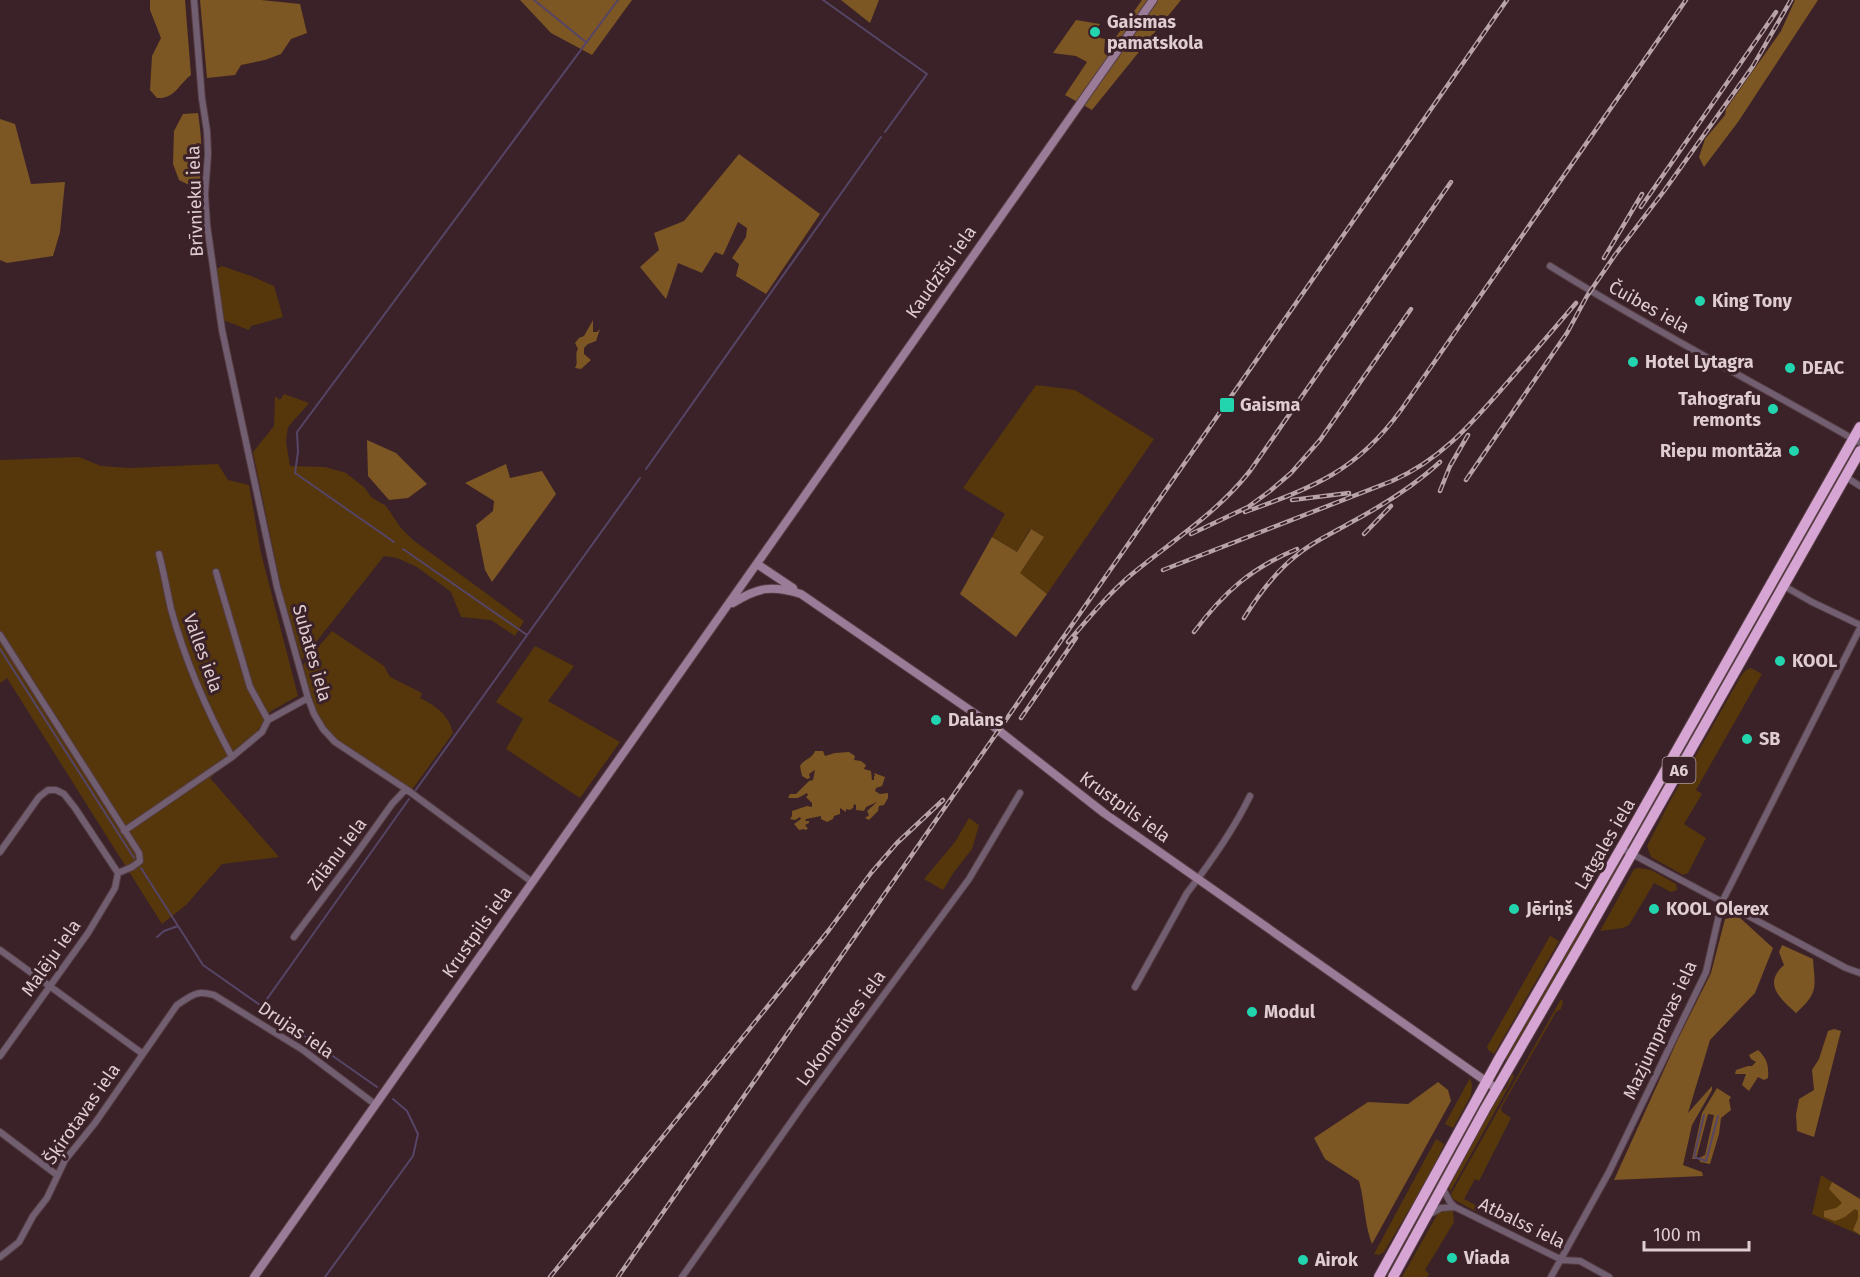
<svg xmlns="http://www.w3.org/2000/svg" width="1860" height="1277" viewBox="0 0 1860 1277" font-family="'Fira Sans',sans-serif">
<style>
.green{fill:#55370b}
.forest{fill:#7c5623}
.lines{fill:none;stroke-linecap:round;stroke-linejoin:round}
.stream{stroke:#564567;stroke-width:2}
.street-casing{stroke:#553d43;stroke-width:8}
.secondary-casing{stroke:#553d43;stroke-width:10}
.highway-casing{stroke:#553d43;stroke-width:12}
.street{stroke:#725e71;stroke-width:6}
.secondary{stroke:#9a7b98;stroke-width:8}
.highway{stroke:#d6a5d3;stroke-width:10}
.rail-casing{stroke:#b7a3a8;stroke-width:4.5}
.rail{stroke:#3b2228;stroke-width:2;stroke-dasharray:7;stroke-linecap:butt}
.poi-dot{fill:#22d5af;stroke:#3b2228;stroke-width:2}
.labels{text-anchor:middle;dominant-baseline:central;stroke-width:6;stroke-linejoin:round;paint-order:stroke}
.shield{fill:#3b2228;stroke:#ae9a9e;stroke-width:1.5}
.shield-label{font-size:16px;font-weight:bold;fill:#dfcdd1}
.poi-label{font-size:18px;font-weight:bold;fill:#dfcdd1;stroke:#3b2228;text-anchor:start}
.street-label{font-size:18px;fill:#dfcdd1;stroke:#3b2228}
</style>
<rect width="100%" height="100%" fill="#3b2228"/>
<path class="green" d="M222 266 251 276 274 286 283 317 251 326 249 330 223 320 215 270Z
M1036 385 1075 390 1154 439 1047 594 1019 573 1043 537 1030 529 1017 552 992 537 1005 514 963 488Z
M284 394 309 403 288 427 286 442 290 466 325 467 346 473 365 488 371 497 386 506 401 528 413 540 524 621 515 636 491 620 461 617 451 592 417 567 397 558 384 556 302 660 283 597 253 452 274 426 275 396 280 400Z
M79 457 101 466 130 468 218 464 228 480 249 485 261 553 298 696 271 711 256 733 210 778 279 857 222 864 186 905 162 924 7 678 0 683V460Z
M1812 520 1814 521 1633 839 1632 838Z
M332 631 384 666 390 677 422 693 420 698C436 706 449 715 453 733L411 791C378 769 333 748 316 710 309 696 307 680 303 665Z
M535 646 574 666 548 701 620 742 580 798 506 749 523 719 496 702Z
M1751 668 1762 674 1696 790 1702 794 1684 824 1706 838 1688 873 1683 875 1651 857 1647 846 1670 801 1741 676 1746 670Z
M969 818 979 825 972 849 954 872 943 890 924 879 955 842Z
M1618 863 1620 864 1509 1061 1505 1059Z
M1639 868 1651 870 1676 884 1677 890 1671 892 1654 883 1629 925 1623 928 1600 931 1634 869Z
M1550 936 1559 941 1494 1054 1488 1050 1487 1047Z
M1561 999 1563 1002 1561 1009 1556 1012 1501 1108 1502 1112 1511 1118 1479 1181 1475 1179 1464 1199 1479 1207 1478 1211H1475L1453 1199 1451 1194Z
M1512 1073 1514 1077 1450 1192 1449 1186 1499 1095 1507 1087Z
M1470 1078 1472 1085 1471 1095 1453 1128 1445 1124Z
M1436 1139 1444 1144 1432 1171 1384 1252 1379 1255 1374 1254Z
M1821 1175 1860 1199V1235L1812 1214Z
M1446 1209 1453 1211 1454 1222 1451 1227 1425 1270 1429 1274 1427 1277H1402L1438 1213Z"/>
<path class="forest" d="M150 0H185L191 75C178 85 175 99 157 98L150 90 152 56 161 38 150 10Z
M200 0H261L300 4 307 33 291 39 281 54 265 60 241 65 235 75 207 78Z
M520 0H632L592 55 551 33Z
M841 0H879L870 23Z
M1142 0H1181L1092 110 1065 95 1087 62 1076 56 1053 53 1076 20 1100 24 1092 36 1105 39 1104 54Z
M1795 0H1818L1738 122 1704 167 1699 157 1705 139 1725 115 1726 109 1781 31Z
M198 113C202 140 203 160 199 187L189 185 179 180 173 164 174 131 183 114Z
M0 119 15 124 31 184 65 182 60 232 53 256 7 263 0 260Z
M739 154 820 214 766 294 736 276 739 264 732 258 746 237 747 228 738 222 723 255 715 252 702 273 678 263 666 299 640 267 659 250 654 233 684 221Z
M593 320V332H597L600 329 596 341 588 344 584 348V354L591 360 581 369 575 368C579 362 574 354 578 349L575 343 579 338 584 336Z
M367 440 396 453 427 484 408 498 389 500 368 476Z
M506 464 510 478 542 471 556 494 492 582 485 570 476 525 493 511 494 501 465 483Z
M1031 529 1044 537 1020 573 1047 594 1016 637 960 594 992 537 1017 552Z
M815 751H823L825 756 835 753 849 752 855 756 854 760 861 761 866 765 864 769 871 771 872 780H874V776H875L874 773 885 777 882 786 876 788 875 791 880 794 888 793V798L884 805 879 806 878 811 869 820 865 818 869 815 867 811 877 802 866 807 864 811 856 810V805L854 804 853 808 850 810 846 809V812L840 808V814L834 816 833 819 827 822 821 819V816L806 819 805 821H809V823L805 825 808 829 805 830 804 829 799 830 794 824 801 819 800 817 795 820 790 819 792 816V811L807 806 812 807V803L806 797 808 795 807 793 798 798H788L790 794H796L809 781 813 780 815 770 809 774 810 778 807 779 802 776 800 766C804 759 812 759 815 751Z
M1738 916 1773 948 1755 993 1710 1040 1688 1113 1712 1086V1090L1692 1125 1683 1165 1702 1172 1703 1176 1614 1180 1678 1039 1711 973 1725 919Z
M1782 945 1813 959C1815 987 1819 993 1796 1013 1781 999 1762 984 1784 965L1779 952Z
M1834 1029 1841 1031 1814 1137 1797 1131 1796 1115 1799 1099 1814 1090 1812 1070 1819 1059 1828 1031Z
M1758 1050C1767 1058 1769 1066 1768 1078L1764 1080 1758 1077 1749 1091 1742 1085 1746 1074H1735L1736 1070 1748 1066H1752L1756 1062 1751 1059 1749 1055Z
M1438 1082 1448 1090 1451 1101 1372 1244C1364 1224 1365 1202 1359 1181L1325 1159 1314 1138 1368 1102 1408 1104Z
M1717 1088 1731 1097 1729 1100 1731 1110 1721 1118 1719 1134 1710 1164 1700 1162 1699 1158 1705 1155 1714 1115 1708 1114 1696 1159H1692L1702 1113Z
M1832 1182 1860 1199V1235L1853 1230 1858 1218V1211L1855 1209 1845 1217 1835 1221 1824 1217V1211L1836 1208 1842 1203 1829 1189Z"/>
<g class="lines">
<path class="stream" d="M534 0 587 43
M823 0 927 74 885 132
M646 469 881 137
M394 542 295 473 298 452 297 432 618 0
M403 549 527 635
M0 649 134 858
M415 791 640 478
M141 868 203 965 377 1087
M157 937 164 931 178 926
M262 1006 409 799
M1704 1115 1694 1157 1706 1161 1718 1116
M325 1277 413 1156 418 1134 407 1111 393 1099"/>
<g class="street-casing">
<path id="street" d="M194 0 202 99 207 131 208 154 205 194 207 225 222 330 277 587 308 698 314 714 323 729 335 742 406 789 532 882
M1550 266C1651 329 1757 384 1860 443
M1846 477 1860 486
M159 554C164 573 167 591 171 609 185 660 207 711 232 757
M216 572 250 687 268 720
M1784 586 1812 602 1860 625
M0 635 139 853 140 861 132 867 118 873
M124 831 232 757 262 732 268 720 308 698
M1621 848 1846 968 1860 973
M0 852 39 797 48 790H56L64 794 75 808 118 873
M294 937 357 853 392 804 406 789
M0 950 143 1054
M1135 987 1187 893C1211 862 1233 831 1250 796
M0 1056 88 933 115 888 118 873
M0 1132 57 1175
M1442 1187 1450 1202 1455 1207 1562 1260 1580 1261 1609 1277
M1430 1214 1441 1208 1455 1207
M0 1257 19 1242 33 1216 47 1198 65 1160 95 1123 177 1005C193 995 195 990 214 995L303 1050 376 1105
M682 1277 805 1102 969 879 1020 793
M1551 1277 1609 1172 1706 972 1722 902 1860 628"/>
</g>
<g class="secondary-casing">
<path id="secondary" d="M757 564 793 588
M733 603C758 587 772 585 801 594L993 726 1104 813 1497 1089
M254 1277C554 852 854 426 1153 0"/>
</g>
<g class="highway-casing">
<path id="highway" d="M1379 1277 1499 1059 1627 838 1860 427
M1393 1277 1485 1109 1584 938 1860 451"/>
</g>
<use href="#street" class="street"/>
<use href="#secondary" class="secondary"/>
<use href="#highway" class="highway"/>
<g class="rail-casing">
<path id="rail" d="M1641 207 1776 12
M1604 258 1642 194
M1466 480 1567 333 1587 296 1615 255 1664 191 1753 66 1791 0
M1440 491 1450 466 1468 435
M1292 500 1349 493
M1245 512C1314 487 1357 471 1401 410L1686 0
M1191 534 1248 507 1270 491 1291 473 1320 440 1411 309
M1364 534 1391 506
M1163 570 1392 481C1442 459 1471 424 1507 383 1530 357 1553 330 1576 303
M1244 618C1259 594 1275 572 1297 555 1312 542 1331 534 1348 524 1380 507 1413 487 1440 462
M1194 632C1224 592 1251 568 1297 549
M1068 642C1088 619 1108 594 1132 574 1172 541 1217 513 1250 471L1451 182
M1021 718 1076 638
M550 1277 829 930 871 873 897 843 943 800
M618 1277 1507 0"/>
</g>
<use href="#rail" class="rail"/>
</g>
<g class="poi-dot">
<circle cx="1095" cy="32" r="6"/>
<circle cx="1700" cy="301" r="6"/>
<circle cx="1633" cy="362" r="6"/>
<circle cx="1790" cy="368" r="6"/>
<rect x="1219" y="397" width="16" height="16" rx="3"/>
<circle cx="1773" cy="409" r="6"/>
<circle cx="1794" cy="451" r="6"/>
<circle cx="1780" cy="661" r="6"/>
<circle cx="936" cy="720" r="6"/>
<circle cx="1747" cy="739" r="6"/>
<circle cx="1514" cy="909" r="6"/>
<circle cx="1654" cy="909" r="6"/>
<circle cx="1252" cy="1012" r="6"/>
<circle cx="1452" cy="1258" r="6"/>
<circle cx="1303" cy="1260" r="6"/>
</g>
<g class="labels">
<rect class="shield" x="1662.5" y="757" width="33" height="26" rx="4.5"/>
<g class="shield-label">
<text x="1679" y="770">A6</text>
</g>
<g class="poi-label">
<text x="1107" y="22">Gaismas<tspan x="1107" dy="21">pamatskola</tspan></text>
<text x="1712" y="301">King Tony</text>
<text x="1645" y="362">Hotel Lytagra</text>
<text x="1802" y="368">DEAC</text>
<text x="1761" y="399" text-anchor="end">Tahografu<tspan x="1761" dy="21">remonts</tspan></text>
<text x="1240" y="405">Gaisma</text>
<text x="1782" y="451" text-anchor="end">Riepu montāža</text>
<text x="1792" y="661">KOOL</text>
<text x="948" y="720">Dalans</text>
<text x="1759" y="739">SB</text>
<text x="1526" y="909">Jēriņš</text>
<text x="1666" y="909">KOOL Olerex</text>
<text x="1264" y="1012">Modul</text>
<text x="1464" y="1258">Viada</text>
<text x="1315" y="1260">Airok</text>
</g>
<g class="street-label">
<text transform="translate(195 201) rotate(-92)">Brīvnieku iela</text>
<text transform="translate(941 272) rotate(-55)">Kaudzīšu iela</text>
<text transform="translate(1649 307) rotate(29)">Čuibes iela</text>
<text transform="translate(203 653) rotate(70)">Valles iela</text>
<text transform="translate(312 653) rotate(74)">Subates iela</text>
<text transform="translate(1125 807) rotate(36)">Krustpils iela</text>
<text transform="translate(1605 844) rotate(-60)">Latgales iela</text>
<text transform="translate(337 854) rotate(-53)">Zilānu iela</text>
<text transform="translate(477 932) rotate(-55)">Krustpils iela</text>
<text transform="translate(51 958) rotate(-55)">Malēju iela</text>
<text transform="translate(841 1028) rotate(-54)">Lokomotīves iela</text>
<text transform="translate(296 1030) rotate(34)">Drujas iela</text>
<text transform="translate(1660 1030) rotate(-65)">Mazjumpravas iela</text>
<text transform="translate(82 1114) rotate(-55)">Šķirotavas iela</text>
<text transform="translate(1522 1223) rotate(26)">Atbalss iela</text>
</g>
</g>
<path d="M1644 1241v9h105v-9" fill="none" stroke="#dfcdd1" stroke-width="3"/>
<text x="1653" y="1241" font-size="18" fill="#dfcdd1" stroke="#3b2228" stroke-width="4.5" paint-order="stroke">100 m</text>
</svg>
